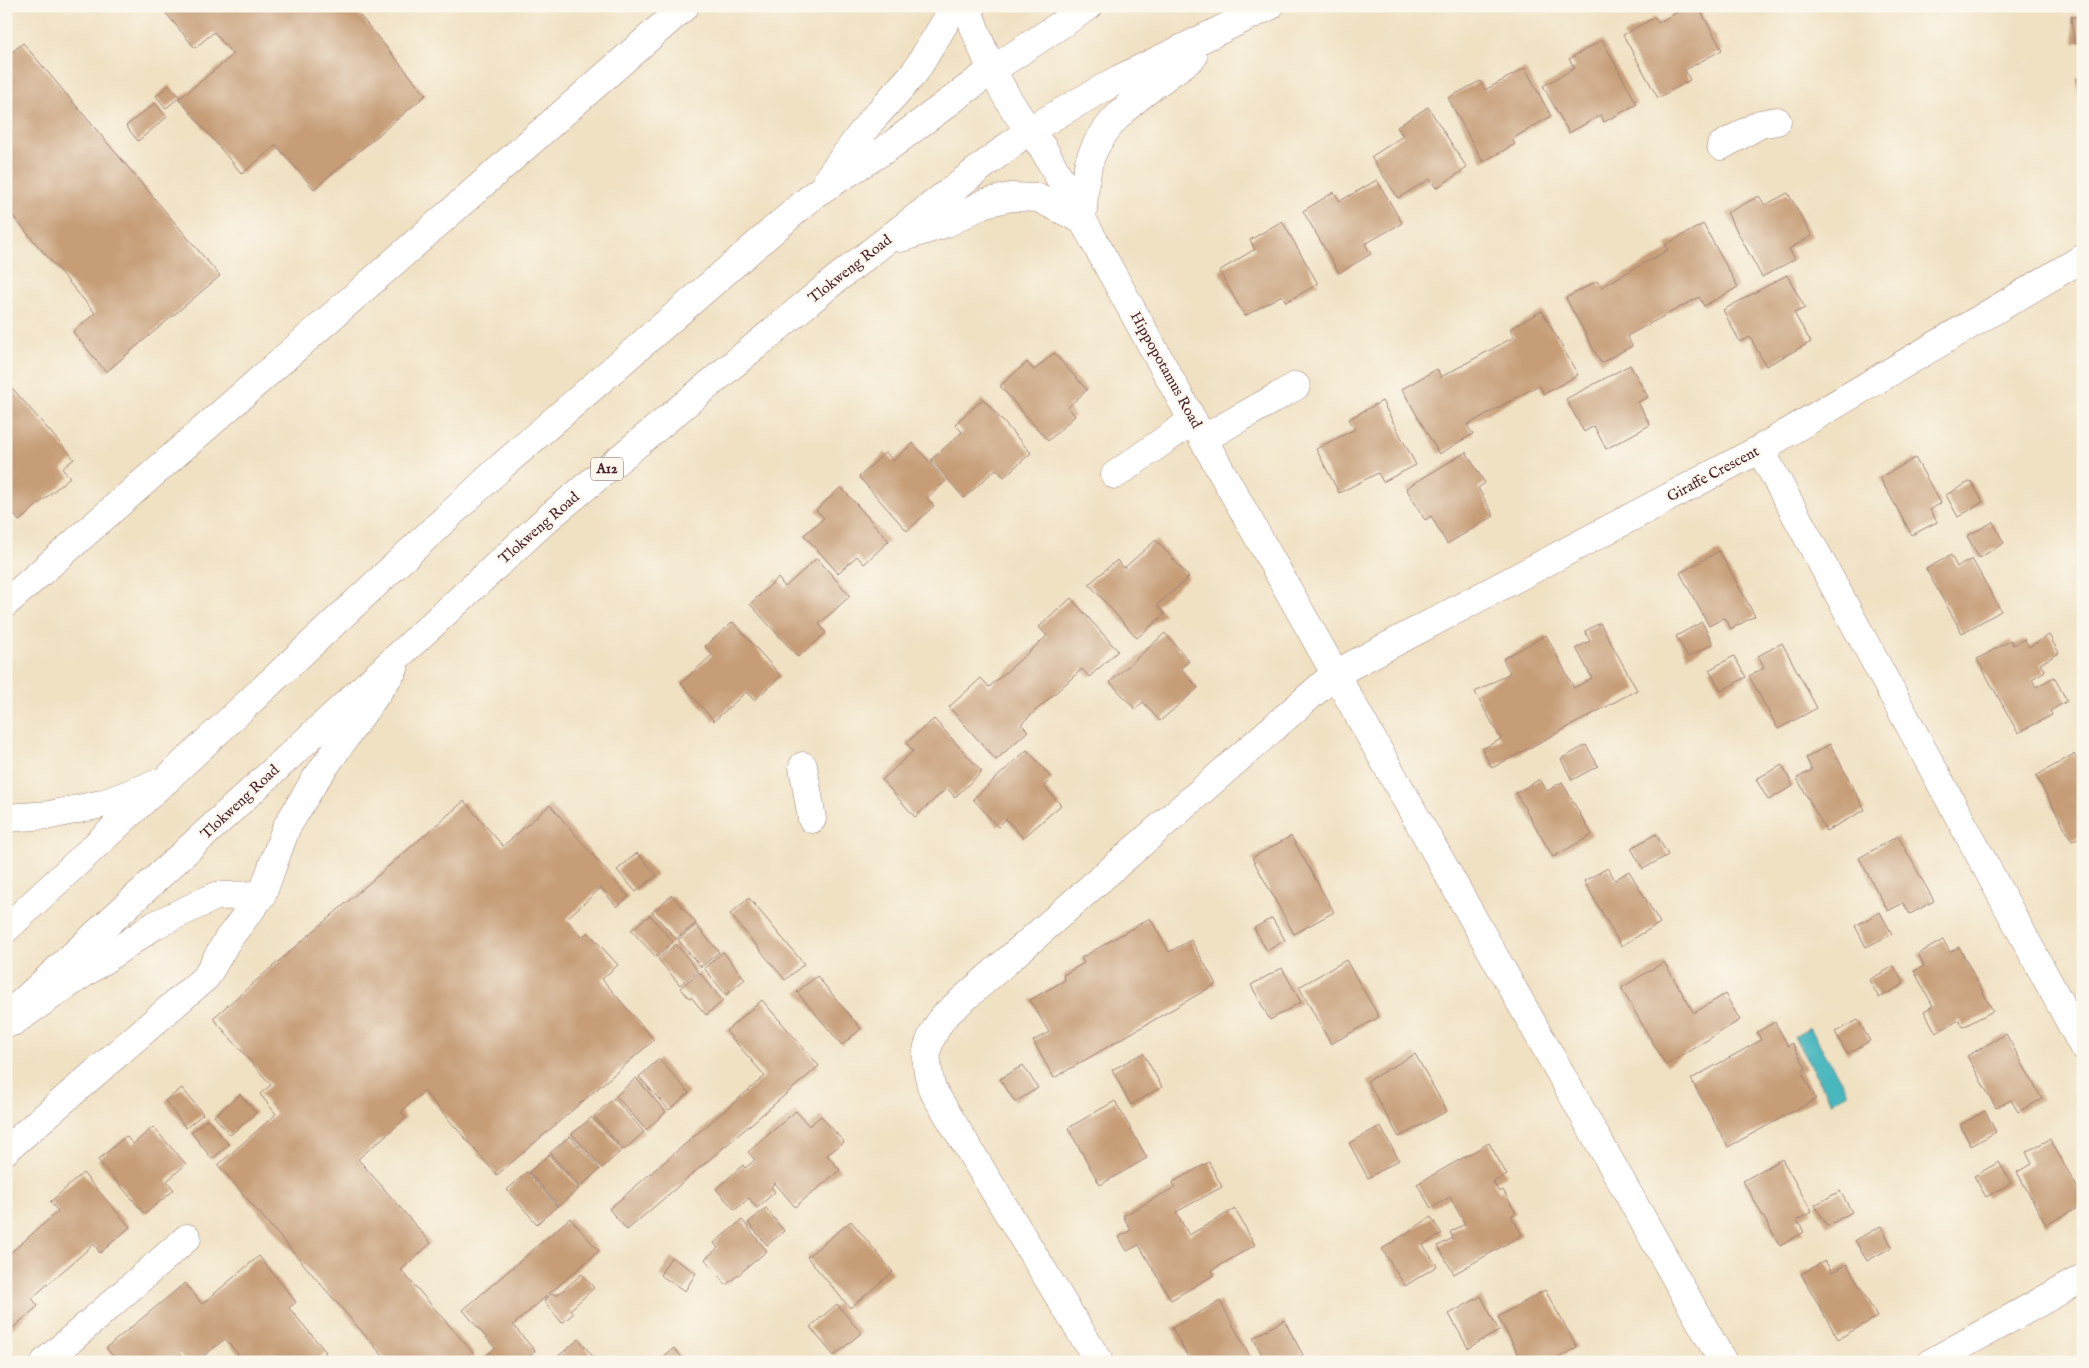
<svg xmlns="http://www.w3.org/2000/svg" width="2089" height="1368" viewBox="0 0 2089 1368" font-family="'IM FELL English',serif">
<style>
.water{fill:#48b7be;stroke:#496b74}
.building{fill:#c69d77}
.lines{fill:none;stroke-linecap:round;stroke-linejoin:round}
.minor-casing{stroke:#9d8077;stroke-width:29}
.major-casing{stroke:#9d8077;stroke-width:29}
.minor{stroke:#fff;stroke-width:28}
.major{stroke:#fff;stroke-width:28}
.labels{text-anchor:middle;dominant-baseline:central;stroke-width:4.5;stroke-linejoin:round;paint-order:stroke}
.shield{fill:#fbf7ec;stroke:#7f6065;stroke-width:1}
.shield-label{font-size:14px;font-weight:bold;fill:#4a1f2b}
.street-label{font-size:15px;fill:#4a1f2b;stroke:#fbf7ec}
</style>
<rect width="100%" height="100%" fill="#fbf7ec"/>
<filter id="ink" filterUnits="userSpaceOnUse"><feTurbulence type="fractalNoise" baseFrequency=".02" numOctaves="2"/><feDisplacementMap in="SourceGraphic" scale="10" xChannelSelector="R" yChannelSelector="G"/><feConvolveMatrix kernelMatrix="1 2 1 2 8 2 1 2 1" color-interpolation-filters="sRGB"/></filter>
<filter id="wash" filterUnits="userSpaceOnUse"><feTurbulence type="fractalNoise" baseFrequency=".0096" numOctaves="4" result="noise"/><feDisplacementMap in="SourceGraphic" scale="20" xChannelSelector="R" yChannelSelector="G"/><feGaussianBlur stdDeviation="1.12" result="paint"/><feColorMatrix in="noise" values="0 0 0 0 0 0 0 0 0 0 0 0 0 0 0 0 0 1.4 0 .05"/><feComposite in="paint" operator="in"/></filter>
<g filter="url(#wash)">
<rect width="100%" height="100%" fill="#f0e1c3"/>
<path class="water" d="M1810 1028 1848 1093 1831 1102 1794 1037Z"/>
<g id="blocks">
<path class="building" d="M160 6H352L426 95 314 189 276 145 242 174 179 99 233 55 214 32 195 48Z
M1688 6H1698L1722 50 1685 70 1690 80 1658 98 1623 35 1655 17 1658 23Z
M2083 16V42L2074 43 2071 17Z
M1602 40 1637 104 1604 122 1601 115 1569 133 1543 86 1575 68 1569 59Z
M23 43 220 276 106 372 73 332 95 313 6 208V57Z
M1525 68 1551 116 1512 139 1515 144 1483 162 1448 98 1480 81 1485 90Z
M2083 77V127H2081L2077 78Z
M169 85 180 97 166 108 156 96Z
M155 103 167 117 138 141 126 126Z
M1428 107 1467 168 1436 188 1430 179 1398 198 1371 157 1403 136 1397 127Z
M1377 180 1402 223 1365 244 1371 254 1339 273 1303 211 1334 192 1340 201Z
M1788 193 1812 236 1789 249 1795 259 1762 277 1727 213 1759 196 1765 205Z
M1282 221 1318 284 1286 302 1282 295 1245 316 1219 271 1255 249 1250 240Z
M1703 224 1738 287 1704 306 1699 297 1627 336 1632 346 1601 363 1566 298 1597 281 1601 287 1668 250 1665 245Z
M1787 275 1805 308 1794 313 1811 342 1766 366 1750 337 1740 342 1723 310Z
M1542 311 1578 375 1544 394 1539 385 1467 425 1473 434 1439 454 1402 389 1437 369 1441 377 1514 337 1510 329Z
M1054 353 1087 390 1068 407 1075 416 1048 441 1000 386 1027 362 1034 370Z
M1630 365 1648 397 1638 402 1650 425 1606 449 1594 426 1584 432 1566 399Z
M6 381 74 459 62 469 70 477 19 521 13 513 6 518Z
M983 399 1031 453 1004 477 996 469 964 498 931 460 962 432 955 424Z
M1382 401 1416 465 1383 482 1378 473 1339 493 1316 449 1355 429 1349 419Z
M913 443 946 481 927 498 934 506 907 531 859 477 886 452 893 461Z
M1466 452 1485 483 1478 488 1494 516 1447 544 1431 516 1425 520 1406 488Z
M1915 458 1941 503 1930 510 1937 522 1912 535 1880 478Z
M1971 481 1983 502 1958 517 1946 495Z
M841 487 889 541 864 564 857 556 838 573 804 535 824 518 816 510Z
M1993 522 2004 543 1979 558 1967 536Z
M1156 540 1189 577 1157 605 1165 614 1137 638 1089 584 1117 560 1124 568Z
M1719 551 1755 616 1731 629 1724 618 1709 626 1680 573Z
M1951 555 1957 567 1972 559 2001 611 1962 633 1926 569Z
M817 558 850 596 819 624 826 633 798 657 750 604 778 578 785 587Z
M1071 598 1118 651 1089 677 1082 669 1021 724 1028 731 996 760 949 707 981 678 989 687 1047 636 1039 627Z
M733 622 781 676 754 700 746 692 714 721 681 683 712 655 705 646Z
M1702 622 1713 644 1688 657 1676 636Z
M1600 623 1637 690 1492 768 1482 749 1501 739 1475 692 1510 673 1503 659 1546 635 1574 688 1592 678 1576 648 1590 641 1585 631Z
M1165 633 1189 661 1181 668 1198 688 1160 721 1143 702 1135 709 1110 682Z
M2049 635 2059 653 2040 664 2045 671 2032 679 2036 687 2054 677 2067 701 2050 711 2052 715 2018 733 1977 659 2011 640 2013 645 2024 639 2029 647Z
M1782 643 1817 708 1778 729 1749 676 1764 668 1758 656Z
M1734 656 1746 677 1721 691 1709 670Z
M934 719 982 772 955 797 947 788 915 817 882 780 913 751 906 743Z
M1830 744 1865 810 1826 831 1797 778 1812 770 1806 758Z
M1586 745 1598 766 1572 780 1561 759Z
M1027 750 1052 778 1044 786 1061 805 1023 838 1006 819 998 827 973 799Z
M2074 754 2083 769V835L2072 841 2036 776Z
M1782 765 1793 786 1768 800 1756 779Z
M1540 779 1547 791 1562 782 1592 835 1553 857 1516 793Z
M464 801 503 846 550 805 629 897 617 907 601 888 566 919 582 937 588 932 618 965 602 979 654 1040 497 1175 424 1091 401 1112 406 1118 358 1159 431 1243 401 1270 475 1355 467 1362H388L218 1165 276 1114 260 1094 271 1085 213 1018Z
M1656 834 1668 855 1643 869 1631 848Z
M1291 836 1334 912 1294 934 1252 858Z
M1898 836 1934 901 1910 914 1903 903 1888 911 1859 858Z
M637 853 657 875 636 892 617 870Z
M1608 868 1615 880 1629 871 1660 923 1621 946 1584 881Z
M672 895 696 923 676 939 652 912Z
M749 898 804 964 785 980 730 914Z
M1880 912 1892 934 1866 947 1855 926Z
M650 915 673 942 656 957 631 930Z
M1150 918 1169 952 1191 940 1216 984 1054 1078 1033 1041 1049 1032 1030 1000 1065 980 1063 975 1084 963 1081 958Z
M1272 918 1285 940 1267 951 1254 928Z
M696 925 719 952 701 967 678 940Z
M1943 940 1950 952 1959 947 1993 1011 1963 1027 1959 1020 1936 1033 1924 1011 1933 1006 1914 971 1924 966 1918 954Z
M676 944 697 970 680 985 658 959Z
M723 952 745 979 726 995 704 968Z
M1346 960 1379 1017 1331 1044 1299 987Z
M1664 962 1694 1013 1725 994 1740 1020 1666 1065 1621 988Z
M1894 966 1904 984 1879 998 1869 980Z
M1282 968 1301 1002 1270 1020 1251 985Z
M699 972 723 1001 706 1015 691 997 689 998 680 988Z
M817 976 861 1029 842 1045 797 992Z
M762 1000 819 1066 627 1230 609 1209 765 1076 726 1031Z
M1858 1020 1870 1041 1847 1054 1835 1032Z
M1775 1022 1788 1046 1792 1043 1806 1068 1802 1073 1816 1099 1728 1147 1691 1079 1761 1040 1757 1032Z
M2006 1034 2042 1099 2018 1112 2011 1100 1996 1108 1967 1056Z
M1143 1053 1162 1087 1131 1105 1112 1070Z
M1415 1054 1447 1111 1399 1137 1367 1081Z
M659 1059 689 1093 669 1110 639 1077Z
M1023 1065 1038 1088 1015 1102 1000 1079Z
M636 1078 666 1112 646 1130 616 1096Z
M182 1088 203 1114 186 1128 165 1101Z
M240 1094 256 1113 230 1135 214 1116Z
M614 1098 644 1132 624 1150 594 1116Z
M1115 1101 1147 1158 1100 1185 1068 1128Z
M796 1111 809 1126 821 1116 844 1142 827 1155 840 1170 795 1207 775 1183 771 1186 775 1192 757 1208 749 1198 735 1210 716 1189 743 1165 745 1168 755 1160 748 1152Z
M1985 1111 1996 1132 1971 1146 1960 1125Z
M592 1117 622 1150 602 1168 572 1134Z
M208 1119 229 1145 212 1159 191 1132Z
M1380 1126 1399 1160 1368 1178 1349 1143Z
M153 1127 186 1164 167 1181 174 1190 145 1214 98 1160 126 1136 133 1144Z
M570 1136 600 1169 580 1187 550 1153Z
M2050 1139 2083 1198V1205L2046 1225 2017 1172 2032 1164 2026 1152Z
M1489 1143 1507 1175 1493 1182 1499 1192 1503 1190 1516 1213 1511 1216 1522 1235 1454 1274 1438 1246 1453 1238 1450 1232 1465 1224 1450 1197 1431 1208 1417 1184Z
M549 1155 579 1188 559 1206 529 1172Z
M1782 1159 1812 1212 1797 1220 1804 1232 1780 1246 1743 1181Z
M1209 1162 1222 1187 1176 1212 1189 1235 1235 1209 1255 1245 1212 1270 1214 1275 1171 1300 1139 1245 1127 1251 1119 1237 1131 1230 1123 1216 1175 1187 1173 1182Z
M1999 1162 2011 1183 1986 1197 1974 1176Z
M527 1172 557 1206 537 1224 507 1190Z
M83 1173 130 1227 100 1253 94 1244 32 1298 38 1306 6 1334V1257L58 1211 50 1202Z
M1840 1191 1852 1212 1827 1226 1815 1205Z
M766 1208 784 1231 767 1245 748 1223Z
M1431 1217 1442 1234 1423 1245 1437 1266 1405 1286 1382 1249Z
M570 1218 599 1251 513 1325 535 1351 523 1362H479L495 1348 463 1310Z
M742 1220 767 1251 726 1285 705 1259 718 1248 714 1243Z
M851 1221 893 1272 850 1308 807 1257Z
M1881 1226 1892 1247 1867 1261 1855 1240Z
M259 1256 296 1302 289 1308 326 1352 315 1362H233L231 1360 238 1354 225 1339 196 1362H186L180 1354 170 1362H118L106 1348 185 1283 202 1304Z
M671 1257 696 1273 685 1291 660 1275Z
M1825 1261 1832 1272 1847 1264 1877 1317 1838 1339 1801 1274Z
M582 1274 594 1288 570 1310 573 1314 562 1323 544 1301 553 1293 556 1296Z
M1545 1290 1577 1347 1551 1362H1523L1498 1317Z
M1481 1296 1499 1331 1468 1348 1449 1314Z
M1220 1301 1251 1358 1246 1362H1191L1172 1328Z
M837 1304 861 1333 834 1356 810 1327Z
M1284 1320 1303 1355 1291 1362H1266L1253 1338Z
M579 1339 597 1362H551Z
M674 1348 686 1362H657Z"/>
</g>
</g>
<g filter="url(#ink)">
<use href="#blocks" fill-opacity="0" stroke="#9d8077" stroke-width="1"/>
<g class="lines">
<g class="minor-casing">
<path id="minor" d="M967 6C983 57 1008 107 1043 148L1203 439 1723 1362
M1721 146 1760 124 1777 121
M1203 439 1296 386
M1760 449 2083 1046
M1115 475 1193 420
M6 603 685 6
M803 766 812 819
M6 818 50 815 102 804 167 780
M13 1022 155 925 216 896 262 895
M6 1150 206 977 228 939 262 895 286 828 315 780 394 669
M45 1362 187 1238
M1099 1362 932 1089C923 1055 924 1045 944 1016L1335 674 1760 449 2083 258
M1932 1362 2083 1278"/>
</g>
<g class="major-casing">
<path id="major" d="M828 178 870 122 915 72 955 6
M901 238 947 223 985 203 1011 197 1038 198 1082 220C1084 201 1084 180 1089 162 1105 114 1154 86 1193 57
M6 929 503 465 816 193 886 149 992 70 1089 6
M6 1017 548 518 835 280 1028 131 1119 79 1270 6"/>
</g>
<use href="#minor" class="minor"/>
<use href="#major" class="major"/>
</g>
</g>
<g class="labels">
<rect class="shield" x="591" y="457.5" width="32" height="23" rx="4"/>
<g class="shield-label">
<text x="607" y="469">A12</text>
</g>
<g class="street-label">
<text transform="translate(850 269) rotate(-38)">Tlokweng Road</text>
<text transform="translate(1166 370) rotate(61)">Hippopotamus Road</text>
<text transform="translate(1713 474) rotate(-28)">Giraffe Crescent</text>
<text transform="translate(539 528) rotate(-41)">Tlokweng Road</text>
<text transform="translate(240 802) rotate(-43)">Tlokweng Road</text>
</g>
</g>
<rect width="2089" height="1368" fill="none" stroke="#fbf7ec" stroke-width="25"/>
</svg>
